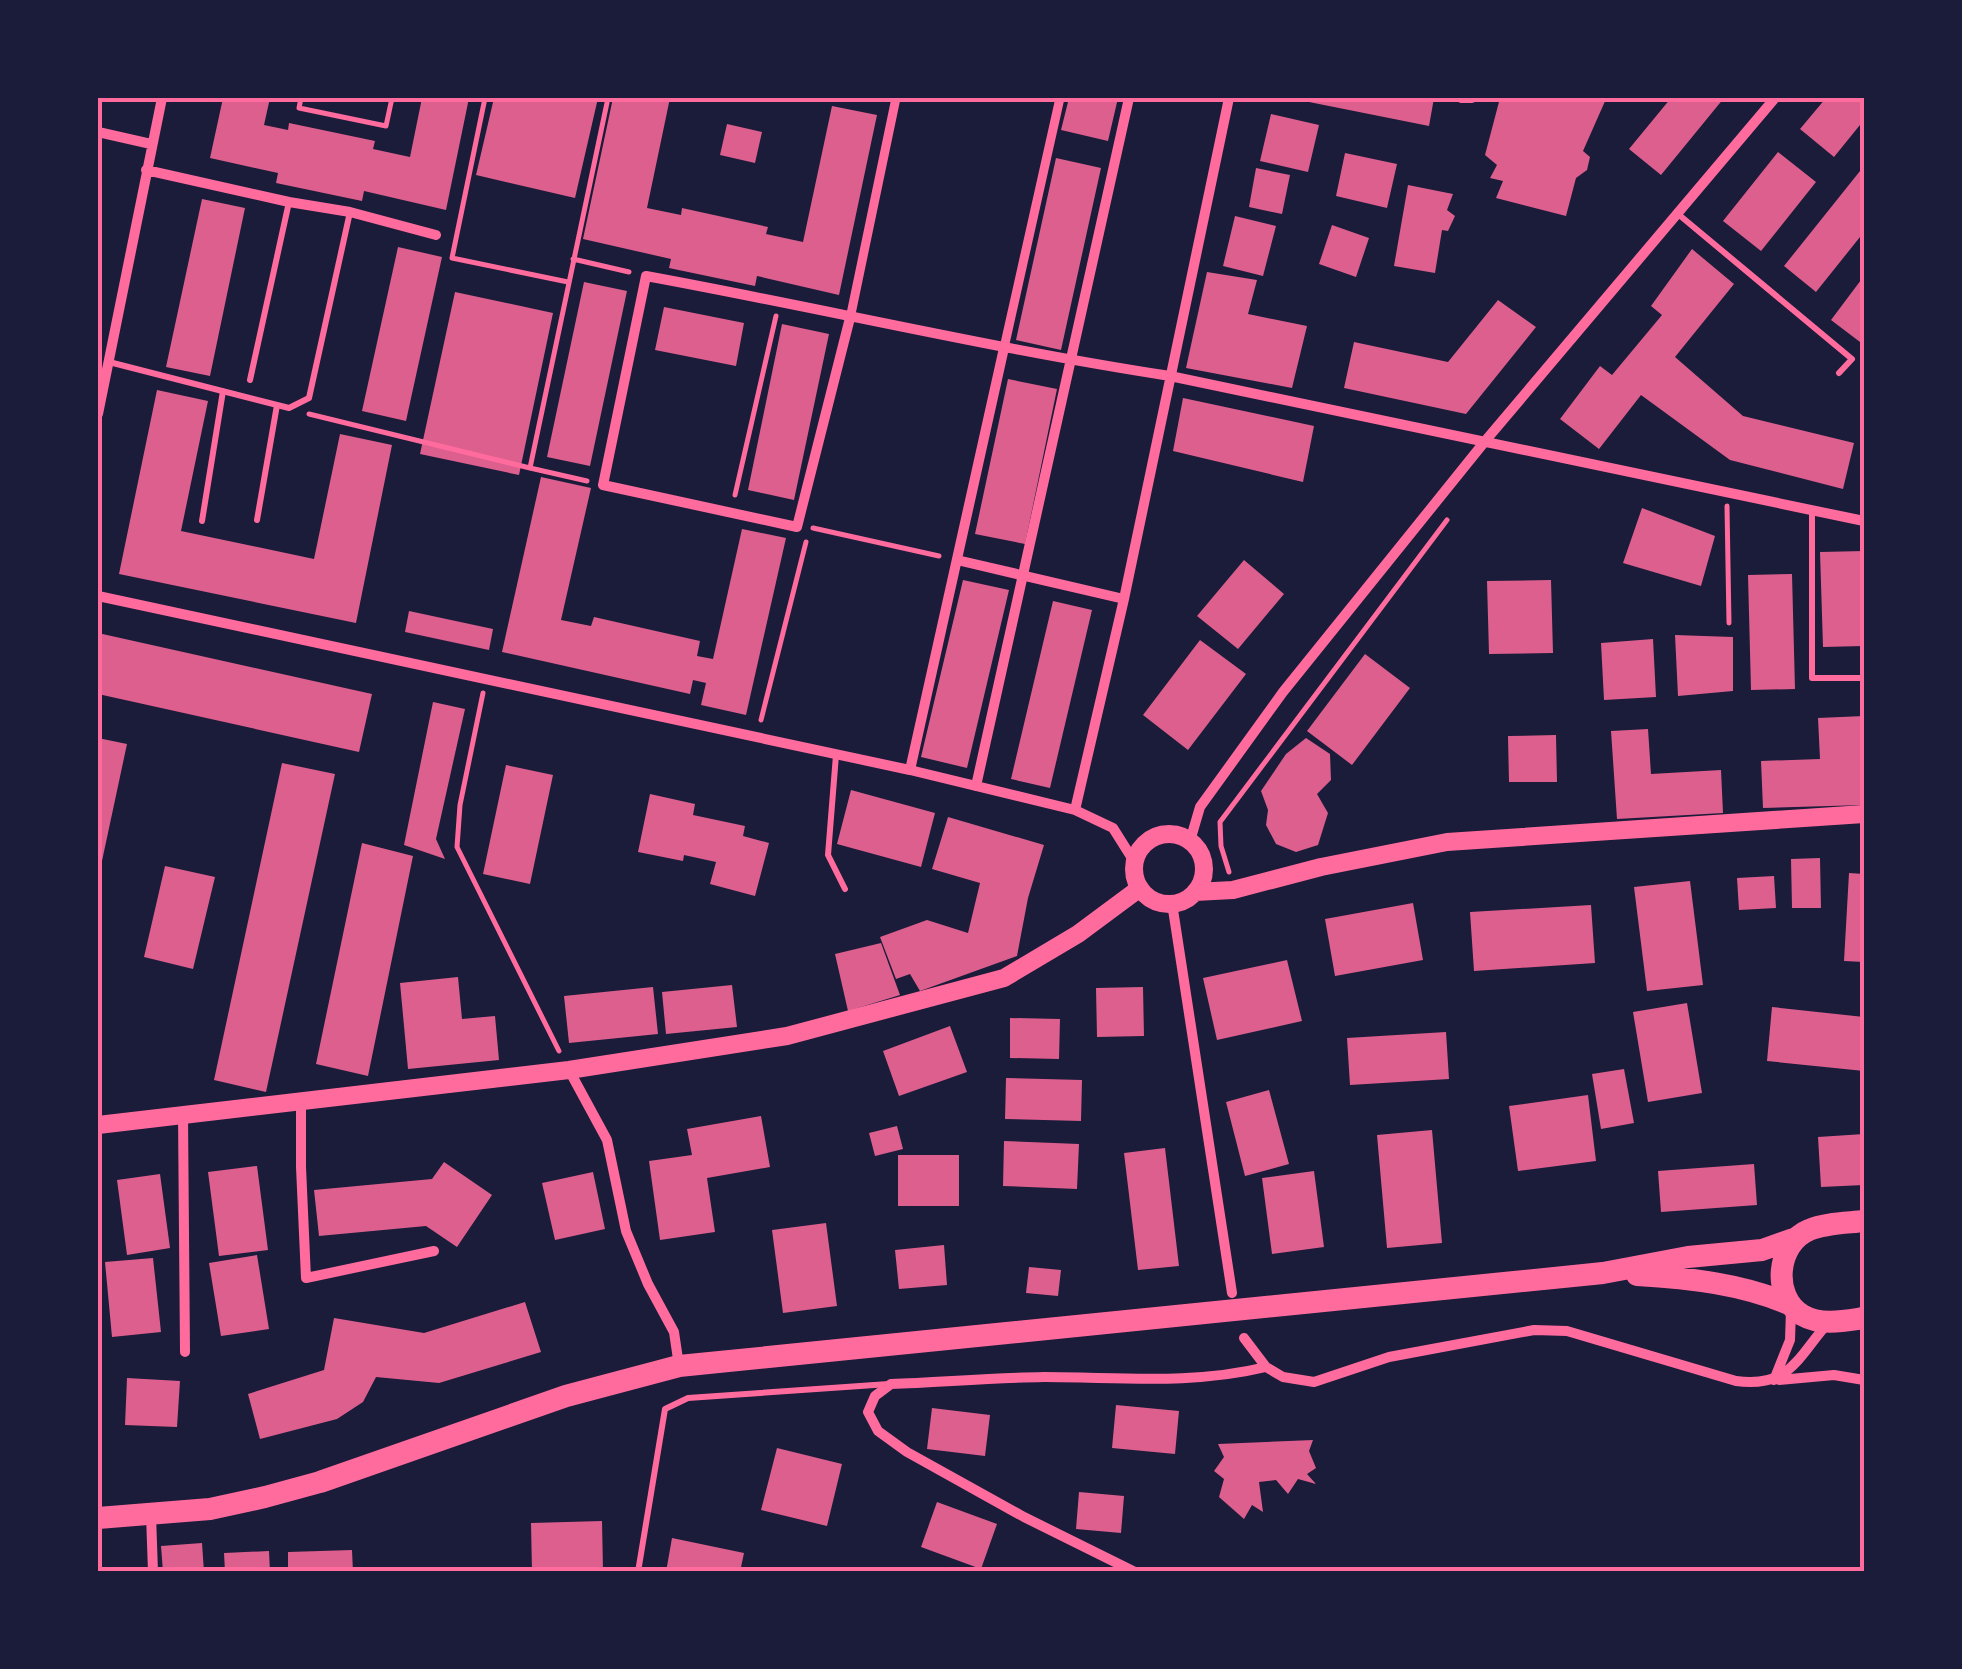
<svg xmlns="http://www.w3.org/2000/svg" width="1962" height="1669" viewBox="0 0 1962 1669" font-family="Mulish,sans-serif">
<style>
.building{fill:#dd5f8e}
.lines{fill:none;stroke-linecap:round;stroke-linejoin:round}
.path{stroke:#ff6b9d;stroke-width:5}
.service{stroke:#ff6b9d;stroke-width:6}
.pedestrian{stroke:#ff6b9d;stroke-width:9}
.minor{stroke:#ff6b9d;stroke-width:10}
.tertiary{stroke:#ff6b9d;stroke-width:18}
.primary{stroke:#ff6b9d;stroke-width:22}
.neatline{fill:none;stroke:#ff6b9d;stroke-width:4}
</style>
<rect width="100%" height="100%" fill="#1b1b3a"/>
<path class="building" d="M223 98H270L264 125 288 130 289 123 375 141 373 149 410 157 422 98H469L446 210 364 191 362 201 276 183 278 173 210 158Z
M494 98H598L575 198 476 175Z
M613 98H670L647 208 681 215 682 208 768 227 766 234 803 242 832 106 877 115 839 295 757 276 755 286 669 268 671 259 583 239Z
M1069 98H1118L1108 141 1061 130Z
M1309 98H1434L1429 126 1309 102Z
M1500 98 1606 99 1583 151 1590 157 1587 170 1576 178 1566 216 1496 198 1503 181 1490 178 1497 165 1485 155Z
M1671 98H1724L1661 175 1629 149Z
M1826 98H1864V120L1834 157 1800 129Z
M1271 114 1319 125 1308 172 1260 161Z
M727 124 762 132 755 163 720 155Z
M1778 152 1816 182 1761 251 1723 221Z
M1345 153 1397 164 1387 208 1336 196Z
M1056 158 1101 168 1061 350 1016 340Z
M1864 166V232L1816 292 1784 266Z
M1256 168 1290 175 1282 214 1249 207Z
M1408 185 1453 194 1447 210 1455 216 1448 231 1442 230 1435 273 1394 266Z
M202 199 245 208 210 376 166 367Z
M1235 216 1276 226 1263 276 1223 266Z
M1332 225 1369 238 1356 277 1319 264Z
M398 247 442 257 406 421 362 411Z
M1692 249 1734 284 1675 357 1743 416 1854 443 1843 489 1730 460 1641 395 1599 449 1560 419 1600 366 1612 375 1662 315 1651 306Z
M1207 272 1257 280 1248 314 1307 326 1292 388 1186 368Z
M1864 276V336L1860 342 1831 320Z
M584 282 627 291 590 466 547 457Z
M455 292 553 313 519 475 420 454Z
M1498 300 1536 327 1466 414 1344 388 1354 342 1448 362Z
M664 307 744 323 736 366 655 350Z
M782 324 829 334 794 500 748 490Z
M1008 379 1057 389 1025 544 975 534Z
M157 390 208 401 181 531 314 559 340 434 392 445 356 623 119 574Z
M1183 398 1314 426 1303 482 1173 451Z
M541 477 591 488 561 620 591 626 594 617 700 641 697 656 713 659 742 529 786 538 746 715 701 705 706 683 693 680 690 694 502 652Z
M1642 508 1715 536 1701 586 1623 563Z
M1864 551V646L1823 647 1820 552Z
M1244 560 1284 594 1238 649 1197 616Z
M1792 574 1795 689 1751 690 1748 575Z
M963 580 1009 590 967 768 921 757Z
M1551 580 1553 653 1489 654 1487 581Z
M1053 601 1092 610 1050 788 1011 779Z
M409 611 493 629 489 650 405 632Z
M98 633 372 694 359 752 98 694Z
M1675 635 1733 637V691L1678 696Z
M1653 639 1656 697 1604 700 1601 643Z
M1200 640 1246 674 1188 750 1143 715Z
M1365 654 1410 688 1352 765 1307 731Z
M433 702 465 709 436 839 445 859 404 845Z
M1864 716V805L1763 808 1761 761 1820 759 1818 718Z
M1648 729 1651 774 1721 770 1723 813 1617 819 1611 731Z
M1556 735 1557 782H1509L1508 736Z
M98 738 127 744 99 875H98Z
M1306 738 1330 754 1331 780 1317 794 1328 813 1318 845 1296 852 1276 844 1266 825 1268 810 1261 791 1286 754Z
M282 763 335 774 266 1092 214 1080Z
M506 765 553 775 530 884 483 874Z
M851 790 935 813 921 867 837 844Z
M650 794 695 804 693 815 745 826 743 836 769 843 755 896 710 884 716 862 684 855 683 861 638 852Z
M948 817 1044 845 1028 898 1017 956 920 991 910 974 896 979 880 937 927 920 968 933 980 883 932 869Z
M362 843 413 856 368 1076 316 1064Z
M1820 858 1821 908H1792L1791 859Z
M165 866 215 877 193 969 144 957Z
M1849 873 1864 874V962L1844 961Z
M1774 876 1776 908 1739 910 1737 878Z
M1690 881 1703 985 1647 991 1634 887Z
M1413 903 1423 960 1335 976 1325 919Z
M1591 905 1595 963 1474 971 1470 912Z
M881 943 900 995 848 1011 835 954Z
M1287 960 1302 1021 1217 1040 1203 978Z
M458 977 462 1019 495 1016 499 1060 408 1069 400 983Z
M732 985 737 1027 666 1034 662 992Z
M653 987 658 1034 569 1043 564 996Z
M1143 987 1144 1036 1097 1037 1096 988Z
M1687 1003 1702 1093 1648 1102 1633 1012Z
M1772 1007 1864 1017V1071L1767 1061Z
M1010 1018 1060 1019 1059 1059 1010 1058Z
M950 1026 967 1072 899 1096 883 1051Z
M1446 1032 1449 1079 1350 1085 1347 1038Z
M1624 1069 1634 1123 1601 1129 1592 1074Z
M1006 1078 1082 1080 1081 1121 1005 1119Z
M1269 1090 1289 1164 1245 1176 1226 1102Z
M1588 1095 1596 1161 1518 1171 1509 1106Z
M761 1116 770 1167 707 1178 715 1232 660 1240 649 1161 692 1155 687 1129Z
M897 1126 903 1149 875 1156 869 1133Z
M1432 1130 1442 1243 1387 1248 1377 1135Z
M1864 1134V1185L1821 1187 1818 1137Z
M1004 1141 1079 1144 1077 1189 1003 1186Z
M1165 1148 1179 1266 1138 1270 1124 1153Z
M898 1155H959V1206H898Z
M444 1162 492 1195 457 1247 426 1226 319 1236 314 1190 432 1179Z
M1754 1164 1757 1205 1661 1212 1658 1171Z
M257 1166 268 1250 219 1256 208 1172Z
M1314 1171 1324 1247 1272 1254 1262 1178Z
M593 1172 605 1229 555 1240 542 1183Z
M160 1174 170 1248 127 1255 117 1180Z
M826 1223 837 1306 783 1313 772 1230Z
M944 1245 947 1285 899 1289 895 1250Z
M257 1255 269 1329 221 1336 209 1263Z
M153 1258 161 1332 112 1337 105 1262Z
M1029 1267 1061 1270 1058 1296 1026 1293Z
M525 1302 541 1352 439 1383 376 1377 363 1402 337 1419 260 1439 248 1394 324 1370 334 1318 424 1333Z
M127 1378 180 1381 177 1427 125 1425Z
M1116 1405 1179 1411 1175 1454 1112 1448Z
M932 1408 990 1415 985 1456 927 1449Z
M1313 1440 1309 1451 1316 1468 1307 1474 1316 1484 1298 1479 1288 1494 1276 1480 1259 1482 1263 1512 1252 1505 1244 1519 1219 1497 1224 1479 1214 1471 1224 1457 1218 1444Z
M777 1448 842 1464 827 1526 761 1510Z
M1079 1492 1124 1496 1121 1533 1076 1529Z
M937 1502 997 1524 981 1569 921 1547Z
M602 1521 603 1570 532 1572 531 1523Z
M672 1538 744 1553 740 1572H666Z
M202 1543 204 1572H163L161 1546Z
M352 1550 353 1572H288V1552Z
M269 1551 270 1572H225L224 1553Z"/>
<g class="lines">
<path class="path" d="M301 98 299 108 386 126 392 98
M485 98 452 258 568 282
M573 259 629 272
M309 414 530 468
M587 481 530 468 608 98
M735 495 776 316
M1727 506 1729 623
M813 528 939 556
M483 693 460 805 457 847 559 1051
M761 720 806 542
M1229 872 1221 846 1220 822 1447 520"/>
<path class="service" d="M1678 214 1852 359 1839 373
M109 362 289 408 309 398 350 212
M250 380 289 202
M1812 510V678H1864
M257 520 277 405
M202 521 223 391
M836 755 828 855 845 889
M638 1572 665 1409 688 1398 889 1384"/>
<path class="pedestrian" d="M851 314 896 98
M1004 348 1060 98"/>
<path class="minor" d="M1461 98H1472
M98 132 151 144
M146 170 289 202 350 212 436 235
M851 314 797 527 603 485 646 276C821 308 994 349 1170 376L1864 521
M98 414 162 98
M957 560 1124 599
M98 596 910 770 1075 810 1113 828 1135 863
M910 770 1004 348
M976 786 1129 98
M1075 810 1124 599 1229 98
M1190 841 1200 807 1283 692 1486 440 1775 98
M1172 903 1232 1293
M569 1070 607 1140 626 1231 648 1284 674 1332 679 1366
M301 1101V1167L306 1278 434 1251
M183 1114 185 1352
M1244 1338 1266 1367
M1774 1380 1790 1340 1791 1310
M1779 1380 1834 1375 1864 1380
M151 1515 153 1572
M1135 1572 1024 1517 907 1452 878 1431 868 1412 875 1396 891 1384C942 1382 993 1378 1044 1377 1120 1377 1192 1385 1266 1367L1283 1377 1314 1382 1389 1357 1534 1330 1567 1331 1736 1381C1790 1388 1797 1358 1828 1323"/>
<path class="tertiary" d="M1134 869a35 35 0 1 1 70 0a35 35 0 1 1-70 0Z
M1195 892 1233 890 1321 867 1447 842 1864 814
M98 1125 569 1070 787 1036 1004 978 1078 934 1140 888"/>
<path class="primary" d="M1864 1221C1847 1223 1825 1223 1809 1230 1777 1243 1771 1296 1802 1315 1821 1326 1844 1321 1864 1318
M1637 1275C1689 1278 1743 1284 1791 1305
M98 1518 210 1509 265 1497 320 1482 566 1396 679 1366 1603 1273 1688 1257 1762 1250 1793 1239"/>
</g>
<rect width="1962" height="1669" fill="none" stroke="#1b1b3a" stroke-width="200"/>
<rect x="100" y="100" width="1762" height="1469" class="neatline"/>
</svg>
